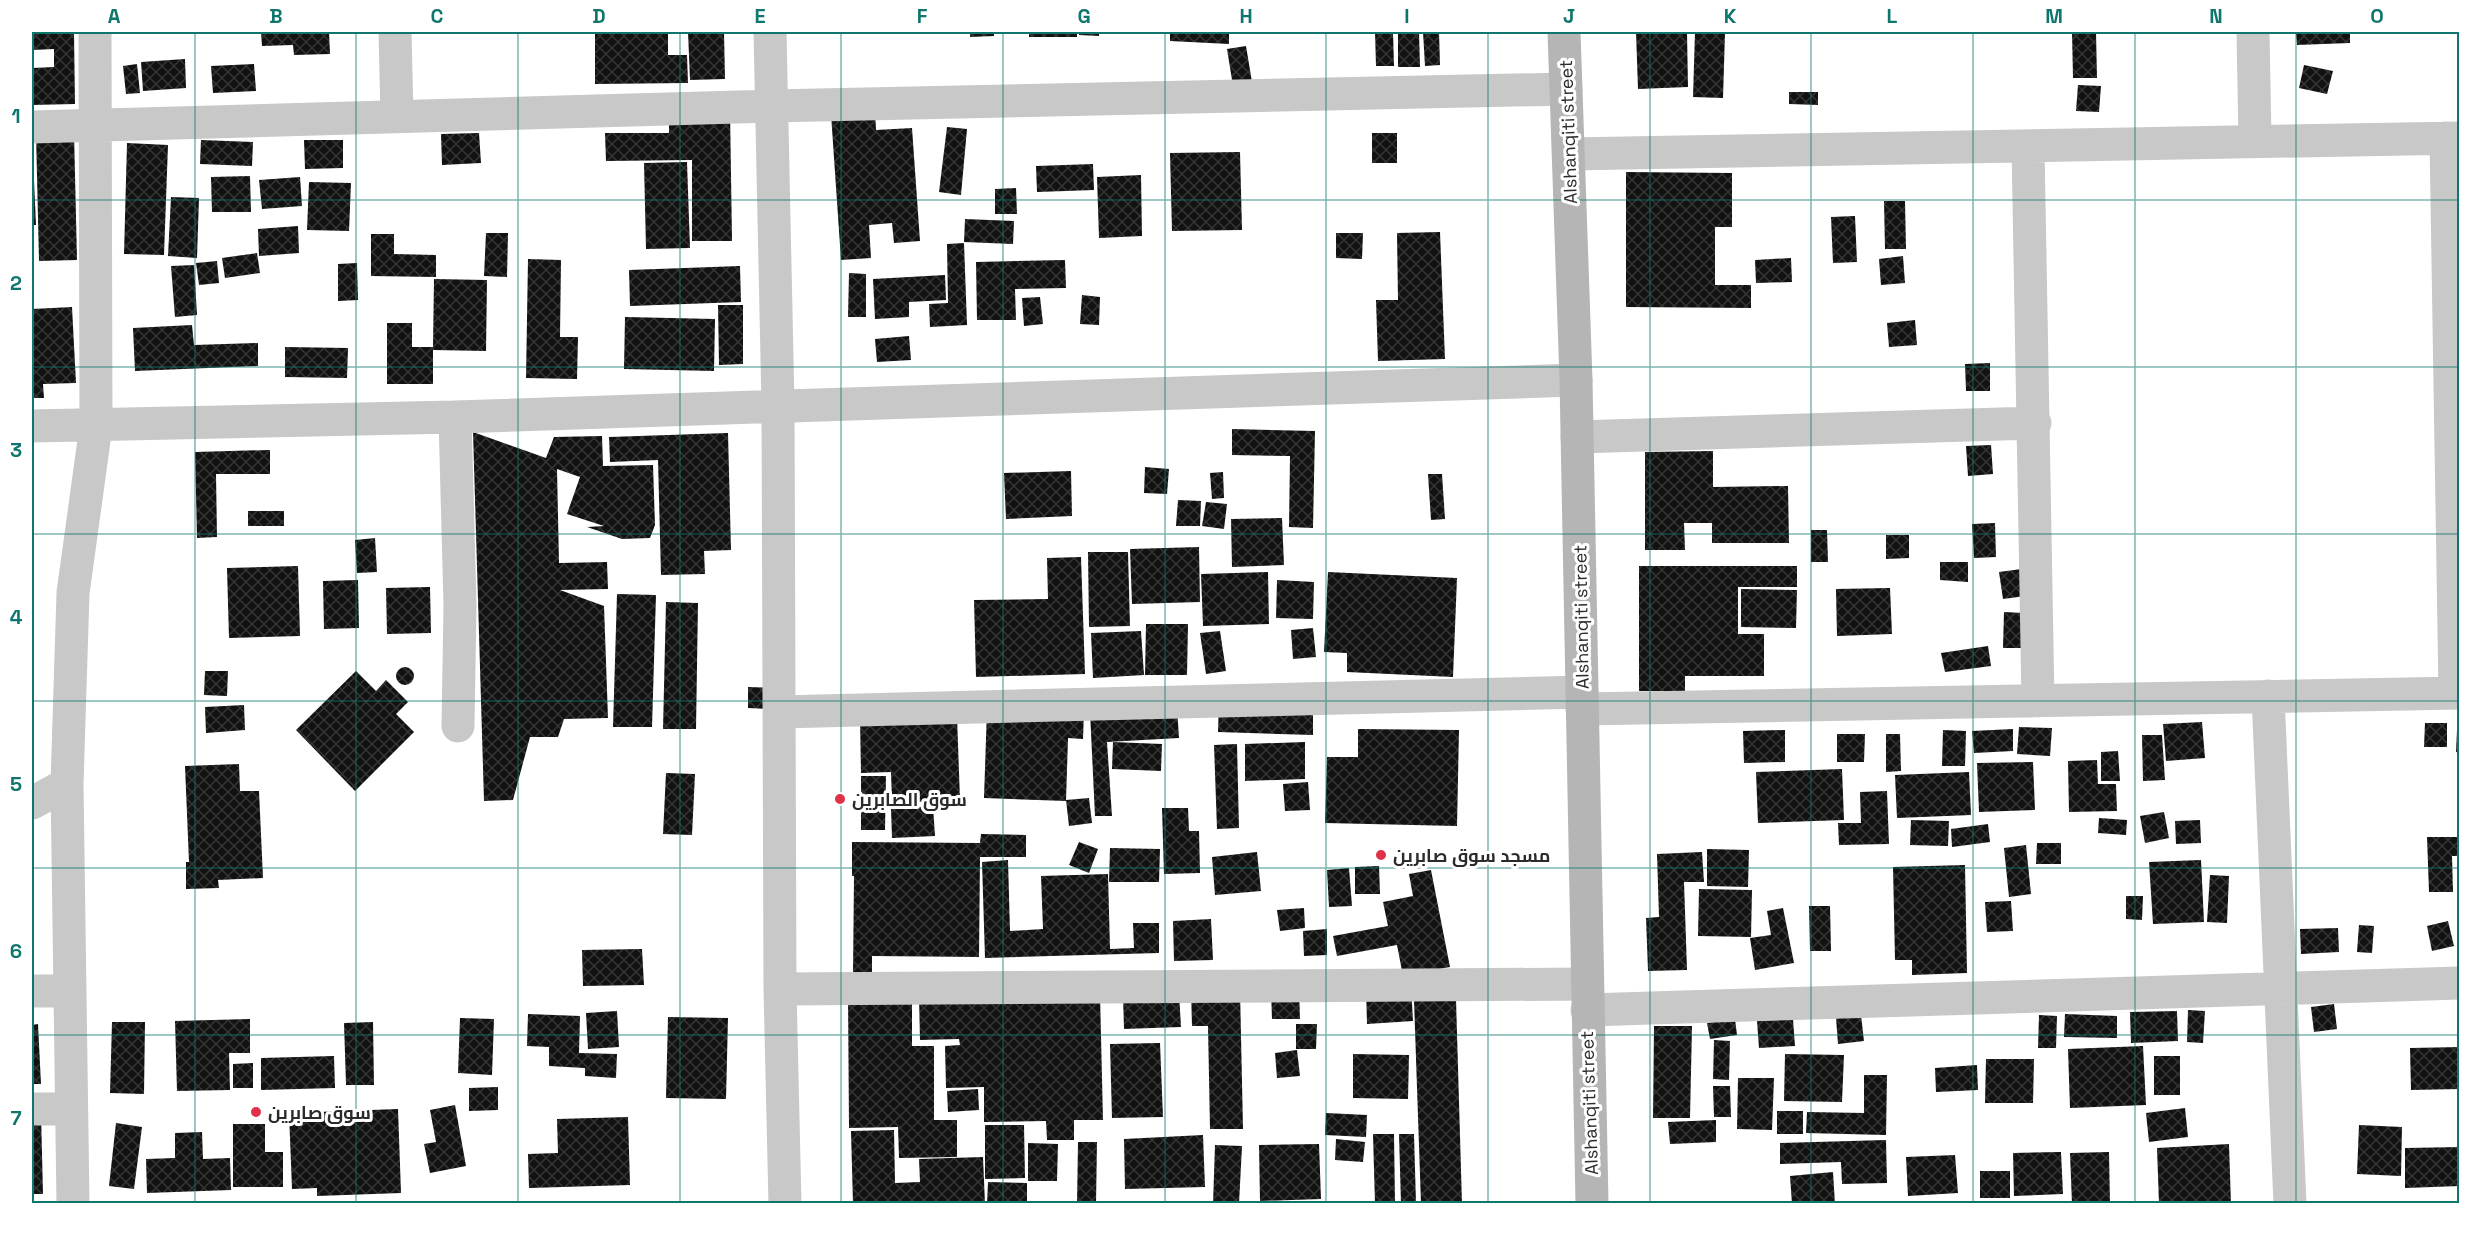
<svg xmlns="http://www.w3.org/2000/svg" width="2491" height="1235" viewBox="0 0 2491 1235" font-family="'Space Grotesk',Cairo,sans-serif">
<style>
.building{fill:url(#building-cross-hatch)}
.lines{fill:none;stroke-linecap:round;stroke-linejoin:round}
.street{stroke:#c8c8c8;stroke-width:33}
.secondary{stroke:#b5b5b5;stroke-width:33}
.grid{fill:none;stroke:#0f766e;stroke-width:1.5;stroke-opacity:0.55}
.poi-dot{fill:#df3149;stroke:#fff;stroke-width:2}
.labels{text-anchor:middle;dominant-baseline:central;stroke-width:6;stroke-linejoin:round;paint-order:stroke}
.street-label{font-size:18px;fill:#2b2b2b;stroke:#fff}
.poi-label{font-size:18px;font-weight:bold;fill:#2b2b2b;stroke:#fff;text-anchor:start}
.neatline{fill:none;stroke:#0f766e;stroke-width:2}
.grid-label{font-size:20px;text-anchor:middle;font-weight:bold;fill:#0f766e}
</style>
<defs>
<pattern id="building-cross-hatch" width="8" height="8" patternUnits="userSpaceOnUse" patternTransform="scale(1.5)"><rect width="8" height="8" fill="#121212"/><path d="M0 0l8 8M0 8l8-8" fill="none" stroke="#353535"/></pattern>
</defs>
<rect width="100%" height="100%" fill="#fff"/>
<path class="building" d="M33 32H74L75 104 32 105V68L54 67V49L33 50Z
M261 32H329L330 54 294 55 293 45 262 46Z
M595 32H668V55H687L688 83 595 84Z
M688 32H724L725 79 690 80Z
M970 32H994V36L970 37Z
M1029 32H1077V37H1029Z
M1079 32H1099V36L1079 35Z
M1170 32H1229V44L1170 41Z
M1375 32H1393L1394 66H1376Z
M1398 32H1419L1420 67H1398Z
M1423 32H1439L1440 65 1425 66Z
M1636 32H1687L1688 87 1638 89Z
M1695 32 1725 33 1723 98 1693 97Z
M2072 32H2096L2097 78H2073Z
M2296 32H2350V43L2297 45Z
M1246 46 1252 82 1233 86 1227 49Z
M185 59 186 88 143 91 141 62Z
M137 64 140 93 126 94 123 66Z
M254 64 256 91 213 93 211 66Z
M2304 65 2333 71 2327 94 2299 88Z
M2078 85 2101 86 2099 112 2076 111Z
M1789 92H1818V105L1789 104Z
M669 109H730L732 241H692V160L606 161 605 133H669Z
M875 111 876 130 912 128 920 241 894 243 892 223 869 225 871 258 841 260 831 114Z
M947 127 967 129 961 195 939 192Z
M74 132 77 260 39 261 36 133Z
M479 133 481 163 442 165 441 134Z
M1372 133H1397V163H1372Z
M201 140 253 142 252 166 200 164Z
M304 140H343V168L305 169Z
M127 143 168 145 164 255 124 254Z
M1240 152 1242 230 1172 231 1170 153Z
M687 162 690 248 646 249 644 163Z
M1093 164 1094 190 1037 192 1036 166Z
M1626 172 1732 173V227H1715V285H1751V308L1626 307Z
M1141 175 1142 236 1099 238 1097 177Z
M250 176 251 212H212L211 177Z
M300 177 302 206 262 209 259 180Z
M32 180H34L36 225H32Z
M309 182 351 183 349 231 307 230Z
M1016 188 1017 214H995V189Z
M171 197 199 198 197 258 168 256Z
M1884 201H1905L1906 249H1885Z
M1855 216 1857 262 1833 263 1831 217Z
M965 219 1014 221 1013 244 964 242Z
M298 226 299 253 259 256 258 229Z
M1440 232 1445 359 1378 361 1376 300H1398L1397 233Z
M486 233H508L507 277 484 276Z
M1336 233H1363L1362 259 1336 258Z
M371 234H394V254L436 255V277L371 276Z
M964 243 967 325 930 327 929 304 948 303 947 244Z
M257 253 260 273 225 278 222 258Z
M1903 256 1905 283 1881 285 1879 259Z
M1791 258 1792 282 1756 283 1755 260Z
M528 259 561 260 560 337H578L577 379 526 378Z
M1065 260 1066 288 1015 289 1016 320H977L976 262Z
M217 261 219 283 199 285 196 263Z
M357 263 358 300 338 301V264Z
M194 265 197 315 175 317 171 266Z
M740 266 741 302 630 306 629 270Z
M849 273 866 274V317H848Z
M945 275 946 300 909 302V317L875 319 873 279Z
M434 279 487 280 486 351 433 350V384H387V323H412V347H433Z
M1082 295 1100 297 1099 325 1080 324Z
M1040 297 1043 324 1024 326 1022 298Z
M718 305H743V364L719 365Z
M72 307 76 383 43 384 44 398H32V309Z
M625 317 715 319 714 371 624 369Z
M1915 320 1917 345 1889 347 1887 323Z
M192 325 194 345 258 343V366L135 371 133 328Z
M909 336 911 360 877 362 875 339Z
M285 347 348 348 347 378 285 377Z
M1990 363V391H1966L1965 364Z
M1232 429 1315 431 1313 528 1289 527 1290 456 1232 455Z
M473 432 546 458 554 437 602 436 603 466 653 465 655 525 650 538 622 539 587 527 604 526 567 514 580 477 557 469 559 563 607 562 608 589 560 590 604 606 608 718 564 719 558 737H530L513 800 484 801Z
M728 433 731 550 704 551 705 574 661 575 658 460 610 462 609 437Z
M1991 445 1993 474 1968 476 1966 446Z
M270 450V474H216L217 537 197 538 195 452Z
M1713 451V487L1788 486 1789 543H1712V523H1684L1685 550H1645V452Z
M1145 467 1169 469 1167 494 1144 493Z
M1071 471 1072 516 1006 519 1004 473Z
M1223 472 1224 498 1212 499 1210 473Z
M1428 474H1442L1445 519 1431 520Z
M1178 500 1201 501 1200 526H1176Z
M1206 502 1227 504 1224 529 1202 526Z
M248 511H284V526H248Z
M1282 518 1284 565 1232 567 1231 519Z
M1995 523 1996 557 1974 558 1972 524Z
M1811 530H1827L1828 562H1811Z
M1886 535H1909V558L1886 559Z
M375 538 377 572 357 573 355 540Z
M1199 547 1200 602 1132 604 1130 549Z
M1088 552H1128L1130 626 1089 627Z
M1081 557 1085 674 976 677 974 600 1048 599 1047 558Z
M1940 562H1968V582L1940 580Z
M298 566 300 636 229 638 227 568Z
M1639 566H1797V587H1738V634H1764V676H1685V691H1639Z
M2029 568 2033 595 2003 599 1999 572Z
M1268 572 1269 624 1203 626 1201 574Z
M1328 572 1457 578 1453 677 1347 672V653L1324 652Z
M358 580 359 628 324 629 323 581Z
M1277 580 1314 582 1313 619 1276 618Z
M430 587 431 633 387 634 386 588Z
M1890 588 1892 634 1837 636 1836 589Z
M1741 589 1797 590 1796 628 1741 627Z
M617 594 656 595 652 727H613Z
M666 602 698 603 696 729H663Z
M2004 612 2024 613 2022 648H2003Z
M1146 624H1188L1187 675H1145Z
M1313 628 1316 657 1293 659 1291 630Z
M1141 631 1144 675 1093 678 1091 633Z
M1220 631 1226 671 1206 674 1200 633Z
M1988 646 1991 666 1945 672 1941 653Z
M396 676a9 9 0 1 1 18 0a9 9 0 1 1-18 0Z
M205 671H228L227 696 204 695Z
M356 671 376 691 386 680 408 702 396 714 414 732 355 791 296 730Z
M748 687 786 688 785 710 748 708Z
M1219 700 1313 702V735L1218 732Z
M244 705 245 730 206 733 205 707Z
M1177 707 1179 738 1107 742 1112 816H1095L1090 712Z
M987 709 1084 712 1083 739 1068 738 1066 801 984 798Z
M957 716 960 800 892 803 891 772 861 773 860 719Z
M2202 722 2205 758 2166 761 2163 724Z
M2425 723H2447V747H2424Z
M2019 727 2052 728 2050 756 2017 754Z
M1358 729 1459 730 1457 826 1325 823 1327 757H1358Z
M2013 729V751L1974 753 1972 731Z
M1785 730V762L1744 763 1743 731Z
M1943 730 1966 731 1965 766H1942Z
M2457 730 2460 731V753L2456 752Z
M1837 734H1865L1864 762H1837Z
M1886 734H1900L1901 771 1886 772Z
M2142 735H2162L2165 780 2143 781Z
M1113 742 1162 744 1161 771 1112 769Z
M1305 742V779L1245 781V744Z
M1237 744 1239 828 1217 829 1214 745Z
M2118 751 2120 781H2101V752Z
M2097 760 2098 784H2116L2117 811 2069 812 2068 761Z
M2033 762 2035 810 1979 812 1977 763Z
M239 764 240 791H259L263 878 218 880 219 888 186 889V862H189L185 766Z
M1842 769 1844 820 1758 823 1756 772Z
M1969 772 1971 815 1897 818 1895 775Z
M666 773 695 774 692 835 663 834Z
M861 776H886L885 830H861Z
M1308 782 1310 810 1285 811 1283 784Z
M1887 791 1889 844 1839 845 1838 823H1861L1860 792Z
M1089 798 1092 823 1069 826 1066 800Z
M933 806 935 836 892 838 891 809Z
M1162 808H1188L1189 831H1199L1200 873 1164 874Z
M2164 812 2169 838 2145 843 2140 816Z
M2099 818 2127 820 2126 835 2098 833Z
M1911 820 1949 821 1948 846 1910 845Z
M2200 820 2201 843 2176 844 2175 821Z
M1988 824 1990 842 1952 847 1951 829Z
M981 834 1026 835V857H980L979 957 872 956V975H853L854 876H852V842L980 843Z
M2427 837H2460V856H2452L2453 892H2429Z
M1079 842 1098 849 1089 873 1069 865Z
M2037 843H2061V864H2036Z
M2026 845 2031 894 2009 897 2004 848Z
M1110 848 1160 849 1159 882H1109Z
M1707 849 1749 850 1748 887 1707 886Z
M1257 852 1261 891 1215 895 1212 857Z
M1702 852 1704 882H1684L1687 970 1648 971 1646 918 1659 917 1657 854Z
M1008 860 1010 931 1043 929 1041 876 1108 874 1110 949 1134 948 1133 923H1159V953L985 958 982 862Z
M2201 860 2204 922 2153 924 2149 862Z
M1965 865 1967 973 1912 975V960H1895L1893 867Z
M1379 866 1380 894H1355V867Z
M1349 868 1352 906 1329 907 1327 870Z
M1431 870 1450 967 1403 976 1397 945 1337 956 1333 936 1388 926 1383 902 1413 896 1409 874Z
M2210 875 2229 876 2227 923 2207 922Z
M1699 889 1752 890 1751 937 1698 936Z
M2126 896H2143L2142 920 2126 919Z
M2011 901 2013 931 1987 932 1985 902Z
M1809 906H1830L1831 951H1810Z
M1304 908 1305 928 1280 931 1277 910Z
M1783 908 1794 963 1755 970 1750 938 1771 935 1767 911Z
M1211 919 1213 960 1174 961 1173 921Z
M2448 921 2454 946 2432 951 2427 926Z
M2359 925 2374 926 2372 953 2357 952Z
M2338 928 2339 952 2301 954 2300 929Z
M1327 929V955L1304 956 1303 931Z
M642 949 644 985 583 986 582 950Z
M1411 986 1413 1021 1367 1024 1366 988Z
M1299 988 1300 1019H1272L1271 989Z
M1240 989 1243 1129H1210L1208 1026H1192L1191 990Z
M912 992V1046H934V1120H957V1157L899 1158 898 1127 849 1128 848 993Z
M1179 993 1181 1027 1124 1029 1123 995Z
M1100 994 1103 1120H1074V1140H1047L1046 1121 984 1122V1087L946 1088 945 1046 960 1045 959 1039 920 1040 919 997Z
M1456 999 1462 1204H1421L1414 1000Z
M2334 1004 2337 1029 2314 1032 2311 1007Z
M2188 1010 2205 1011 2203 1043 2187 1042Z
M617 1011 619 1047 588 1049 586 1013Z
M2177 1011 2178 1041 2131 1043 2130 1012Z
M528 1014 580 1016 579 1053 617 1054 616 1078 585 1076V1068L549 1066V1047L527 1046Z
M2065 1014 2117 1016V1038L2064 1037Z
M1861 1015 1864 1041 1838 1044 1836 1018Z
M2039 1015 2057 1016 2056 1048H2038Z
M668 1017 728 1018 726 1099 666 1098Z
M460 1018 494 1019 492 1075 458 1073Z
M250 1019V1053H229L230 1090 177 1091 175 1021Z
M1735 1019 1737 1035 1710 1039 1707 1023Z
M1793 1019 1795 1046 1759 1048 1757 1021Z
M112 1022H145L144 1094 110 1093Z
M373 1022 374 1085H346L344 1023Z
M38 1024 41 1084H32V1025Z
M1296 1024H1317L1316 1049H1296Z
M1654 1026H1692L1690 1118H1653Z
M1714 1040 1730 1041 1729 1080 1713 1079Z
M1160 1043 1163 1117 1112 1118 1110 1044Z
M2143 1046 2146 1105 2070 1108 2068 1049Z
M2460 1047V1089L2411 1090 2410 1048Z
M1297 1050 1300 1076 1277 1078 1275 1053Z
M1353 1054 1409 1055 1408 1099 1353 1098Z
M1785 1054 1844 1055 1842 1102 1784 1101Z
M334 1056 335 1088 261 1090V1058Z
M2154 1056H2180V1095H2154Z
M1986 1059H2034L2033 1103H1985Z
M253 1063V1088H233V1064Z
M1977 1065 1978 1090 1936 1092 1935 1068Z
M1864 1075H1887L1886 1135 1806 1133 1807 1112 1864 1113Z
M1738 1078H1774L1772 1130 1737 1129Z
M1713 1086H1730L1731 1117H1714Z
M498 1087V1110L469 1111V1088Z
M978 1089 979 1110 948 1112 947 1091Z
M455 1105 466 1166 430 1173 424 1144 436 1142 430 1110Z
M2185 1108 2188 1137 2149 1142 2146 1113Z
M398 1109 401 1193 317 1196V1188L292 1189 289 1113Z
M1777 1111H1803V1134H1777Z
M32 1113H41L43 1194H32Z
M1326 1113 1367 1115 1366 1137 1325 1135Z
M628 1117 630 1185 529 1188 528 1154 558 1153 557 1119Z
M1716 1120V1142L1670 1144 1668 1122Z
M116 1123 142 1127 134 1189 109 1186Z
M233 1124H265V1152H283V1187H233Z
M985 1125H1024L1025 1178 985 1179Z
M2359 1125 2402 1127 2401 1176 2357 1174Z
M894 1130 895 1183 920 1182 919 1159 983 1157 985 1204H853L851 1131Z
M202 1132 203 1159 230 1158 231 1190 147 1193 146 1159 175 1158V1133Z
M1373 1134H1394L1395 1203 1375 1204Z
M1399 1134H1414L1416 1204H1401Z
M1203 1135 1205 1187 1125 1189 1124 1139Z
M1336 1139 1365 1142 1363 1162 1335 1160Z
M1886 1140 1887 1183 1842 1184 1841 1162 1780 1164V1143Z
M1078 1142H1097L1096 1204H1077Z
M1028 1143 1058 1144 1057 1181H1028Z
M1319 1144 1321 1199 1260 1201 1259 1145Z
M2229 1144 2231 1204H2159L2157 1148Z
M1215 1145 1242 1146 1239 1204H1213Z
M2460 1147V1186L2405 1188V1148Z
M2061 1152 2063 1194 2014 1196 2013 1153Z
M2109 1152 2110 1204H2072L2070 1153Z
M1955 1155 1958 1193 1908 1196 1906 1157Z
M1980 1171H2010V1198H1980Z
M1833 1172 1835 1204H1792L1790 1176Z
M988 1182 1027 1183V1204H987Z"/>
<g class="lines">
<path class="street" d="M395 32 397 116
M770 32 778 405 780 989 785 1204
M2253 32 2255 140
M32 127 771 106 1566 89
M2446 138 2455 693
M2028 146 2038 701
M1569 154 2460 138
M455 417 460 605 458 726
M32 426 455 417 1576 380
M1577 437 2035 423
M2268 696 2290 1204
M1582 709 2460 693
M780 712 1582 692
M32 803 67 784
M780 989 1586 984
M32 991H68
M1587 1010 2460 983
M32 1109H71
M73 1204 67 784 73 593 96 426 95 32"/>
<path class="secondary" d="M1564 32 1576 380 1592 1204"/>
</g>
<path class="grid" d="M195 32V1204M356 32V1204M518 32V1204M680 32V1204M841 32V1204M1003 32V1204M1165 32V1204M1326 32V1204M1488 32V1204M1650 32V1204M1811 32V1204M1973 32V1204M2135 32V1204M2296 32V1204M32 200H2460M32 367H2460M32 534H2460M32 701H2460M32 868H2460M32 1035H2460"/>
<g class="poi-dot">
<circle cx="840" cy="799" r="6"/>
<circle cx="1381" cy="855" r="6"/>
<circle cx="256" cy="1112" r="6"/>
</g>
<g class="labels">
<g class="street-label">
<text transform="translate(1568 132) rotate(-92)">Alshanqiti street</text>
<text transform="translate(1581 617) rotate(-91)">Alshanqiti street</text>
<text transform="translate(1589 1103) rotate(-92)">Alshanqiti street</text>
</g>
<g class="poi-label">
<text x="852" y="799">سوق الصابرين</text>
<text x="1393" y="855">مسجد سوق صابرين</text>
<text x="268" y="1112">سوق صابرين</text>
</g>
</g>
<rect width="2491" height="1235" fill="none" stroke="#ffffff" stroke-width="66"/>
<rect x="33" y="33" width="2425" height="1169" class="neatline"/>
<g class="grid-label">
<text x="114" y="23">A</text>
<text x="276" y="23">B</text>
<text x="437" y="23">C</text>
<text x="599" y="23">D</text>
<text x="760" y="23">E</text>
<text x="922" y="23">F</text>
<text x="1084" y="23">G</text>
<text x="1246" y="23">H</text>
<text x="1407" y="23">I</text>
<text x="1569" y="23">J</text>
<text x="1730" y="23">K</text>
<text x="1892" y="23">L</text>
<text x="2054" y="23">M</text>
<text x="2216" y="23">N</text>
<text x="2377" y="23">O</text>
<text x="16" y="123">1</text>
<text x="16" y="290">2</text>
<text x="16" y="457">3</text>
<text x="16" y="624">4</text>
<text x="16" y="791">5</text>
<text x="16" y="958">6</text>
<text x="16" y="1125">7</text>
</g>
</svg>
